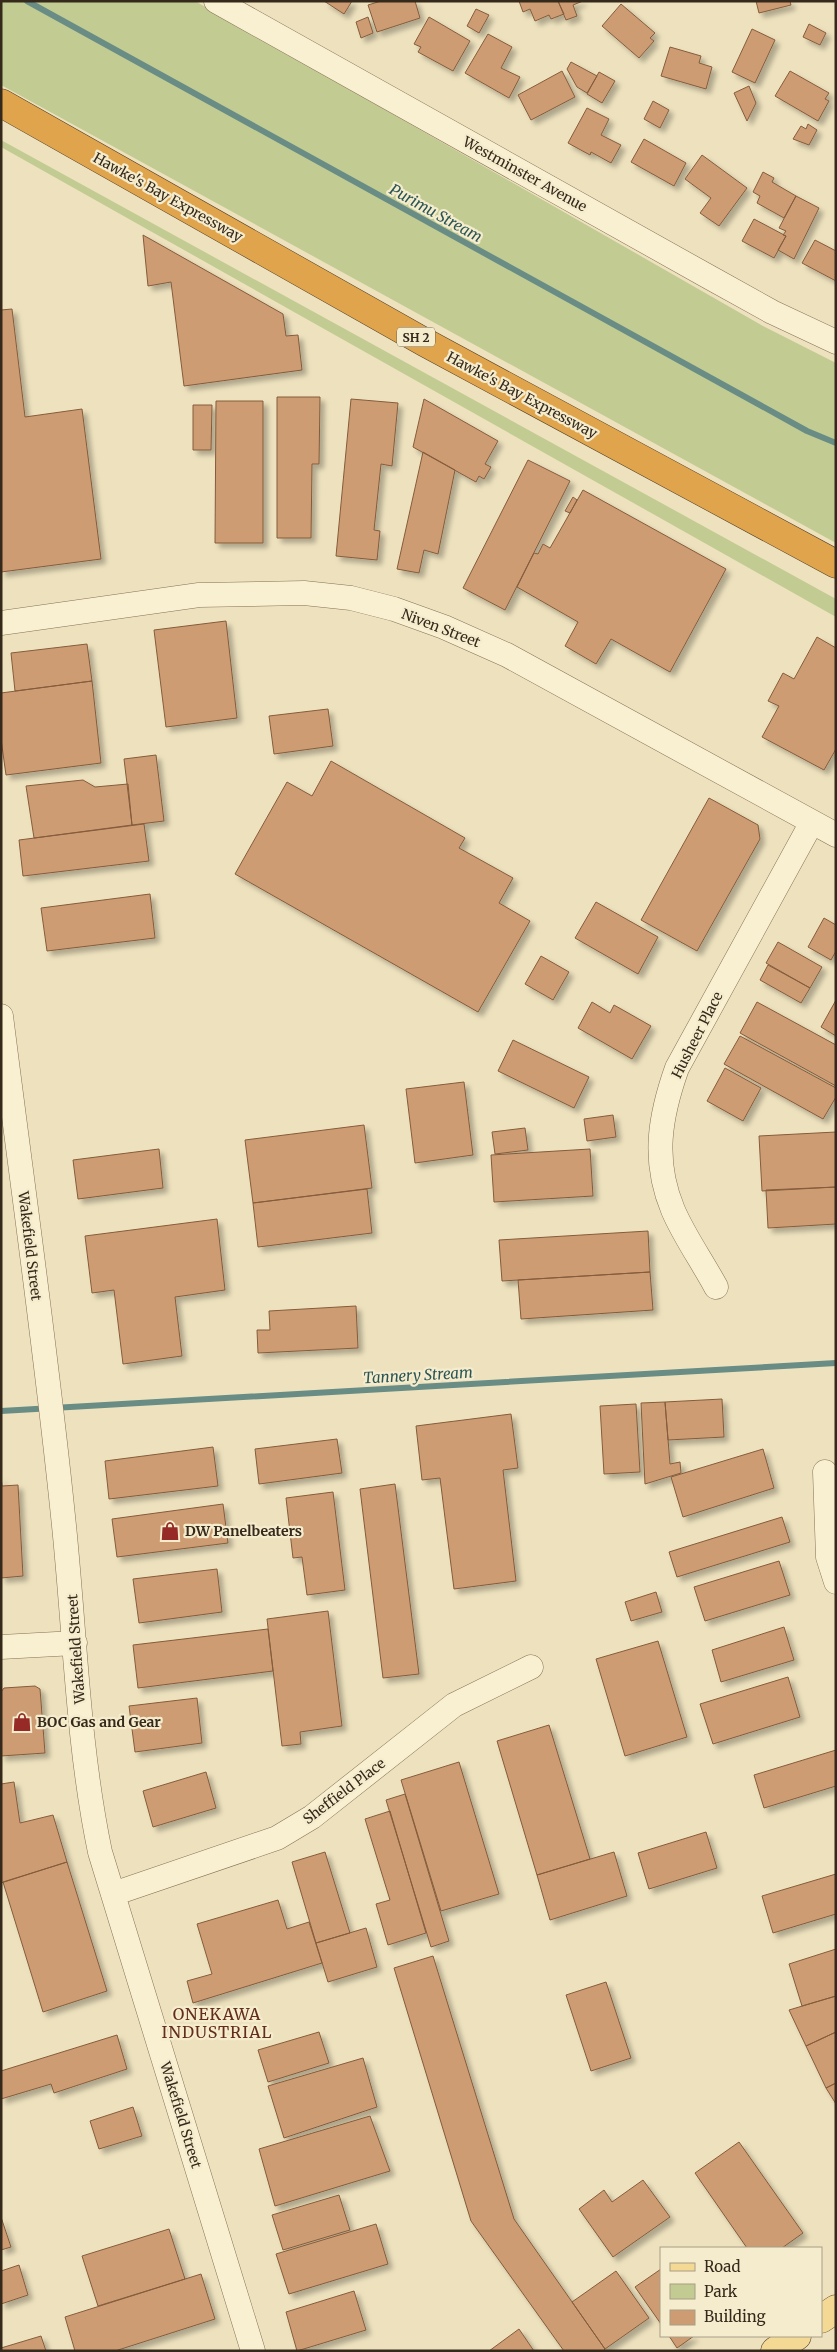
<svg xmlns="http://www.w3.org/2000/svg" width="837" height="2352" viewBox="0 0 837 2352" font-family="Merriweather,serif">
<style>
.green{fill:#c2cc92}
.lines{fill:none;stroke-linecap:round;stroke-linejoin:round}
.stream{stroke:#698d85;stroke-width:6}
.building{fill:#cd9c73;stroke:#855c3c;filter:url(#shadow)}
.minor-casing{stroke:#867257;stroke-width:25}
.major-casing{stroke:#53402b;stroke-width:29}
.highway-casing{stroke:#53402b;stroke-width:29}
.minor{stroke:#f9efd1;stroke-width:24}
.major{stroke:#f3d994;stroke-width:28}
.highway{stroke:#e0a54c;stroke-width:28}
.labels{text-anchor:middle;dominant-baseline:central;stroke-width:4.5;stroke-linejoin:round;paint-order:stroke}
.shield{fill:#f5eccd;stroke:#6f6450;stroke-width:1}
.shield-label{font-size:12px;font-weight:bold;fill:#35291b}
.street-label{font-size:14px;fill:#35291b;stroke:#f5eccd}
.poi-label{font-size:14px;font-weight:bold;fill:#35291b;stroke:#f5eccd;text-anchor:start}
.water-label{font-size:15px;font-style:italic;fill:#2a5554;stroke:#f5eccd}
.quarter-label{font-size:16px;letter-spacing:1px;fill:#622d1a;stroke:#f5eccd}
</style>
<defs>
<filter id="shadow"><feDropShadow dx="4.5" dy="4.5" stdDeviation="2.5" flood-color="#0004"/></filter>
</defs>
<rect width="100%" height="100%" fill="#eee2be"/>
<path class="green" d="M1 1H195L763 326 836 363V543L1 85Z
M1 140 836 599V617L1 147Z"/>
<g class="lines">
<path class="stream" d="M27 1 807 431 836 443
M1 1411 836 1363"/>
</g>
<path class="building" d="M324 1H352L344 14Z
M381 1H415L420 18 377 32 368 5Z
M519 1H558L564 14 551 19 549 15 535 21 530 9 523 12Z
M558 1H583L573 5 577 16 566 20Z
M756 1H790L791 5 759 13Z
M621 4 655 33 650 38 654 41 639 58 602 26Z
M476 9 489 15 479 33 467 26Z
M368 17 373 33 361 38 356 22Z
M429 17 470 41 453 71 418 52 421 47 414 44Z
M809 24 826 33 820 45 803 37Z
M752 29 775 40 755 83 732 72Z
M488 34 512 47 501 68 520 77 509 98 465 73Z
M670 47 701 56 699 63 712 67 706 89 661 76Z
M571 62 597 76 587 93 577 87 567 69Z
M562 71 575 97 531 120 518 95Z
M790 71 829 93 825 99 829 101 818 121 775 96Z
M599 72 615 81 602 103 587 94Z
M749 86 756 103 747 121 734 93Z
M653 101 669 110 660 128 644 119Z
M587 108 609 119 601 135 621 145 611 163 591 152 590 155 568 143Z
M808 124 817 130 809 145 793 139 801 126 806 129Z
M644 139 686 163 674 186 631 162Z
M702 155 747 188 719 226 700 213 711 198 685 179Z
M763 172 774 178 772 182 796 196 784 218 757 203 760 196 753 192Z
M796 196 819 208 794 259 778 250 786 236 783 235 786 231 779 228Z
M754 219 786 236 774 258 742 241Z
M143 235 283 314 286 336 298 335 302 370 184 386 171 282 148 286Z
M815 240 836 251V281L802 263Z
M12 309 25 417 82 409 101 559 1 572V310Z
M277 397H320L319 464H312L311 538H277Z
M351 399 398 403 392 466 381 464 374 530 380 531 377 560 336 556Z
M424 399 498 441 485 464 491 467 484 479 479 476 476 482 413 447Z
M216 401H263V543H215Z
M193 405H212L211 450H193Z
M423 452 455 470 438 554 424 550 419 573 397 569Z
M528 460 570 481 505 610 463 588Z
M583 490 726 569 670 672 611 639 596 664 565 646 578 622 517 587 534 553 538 554 543 544 550 548Z
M573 497 577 500 570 513 565 511Z
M226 621 237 718 166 727 154 630Z
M817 637 836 648V749L824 770 762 737 779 706 768 701 783 673 794 679Z
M87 644 92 681 15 691 11 653Z
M92 681 101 763 6 775 1 739V693Z
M328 709 333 746 274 754 269 716Z
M156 755 164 821 132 825 124 759Z
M331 761 465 838 459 848 513 878 499 903 530 921 478 1012 235 874 287 782 312 796Z
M83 780 95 787 128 784 132 825 34 838 26 786Z
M709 798 758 825 760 839 697 951 641 920Z
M144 824 149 861 23 876 19 840Z
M150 894 155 938 47 951 41 908Z
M596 902 658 937 638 974 575 938Z
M824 918 836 925V951L831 960 808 947Z
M778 942 822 967 810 988 766 963Z
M541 956 569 972 553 1000 525 984Z
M768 965 810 988 801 1003 760 980Z
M836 1000V1036L821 1027Z
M592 1002 610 1013 614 1005 651 1026 632 1059 578 1028Z
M757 1002 836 1045V1086L740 1033Z
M740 1036 836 1088V1097L823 1119 724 1064Z
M513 1040 589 1077 574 1108 498 1071Z
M725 1068 761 1088 743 1121 707 1101Z
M464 1082 473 1155 415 1163 406 1089Z
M613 1115 616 1137 587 1141 584 1119Z
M364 1125 372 1188 253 1203 245 1140Z
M525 1128 528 1150 495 1154 492 1132Z
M836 1132V1187L762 1191 759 1136Z
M159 1149 163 1188 78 1199 73 1160Z
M590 1149 593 1196 494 1202 491 1155Z
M836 1187V1224L768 1228 766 1190Z
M367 1189 372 1233 258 1247 253 1203Z
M217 1219 225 1290 175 1297 182 1356 123 1364 114 1290 92 1293 85 1236Z
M648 1231 650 1272 502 1281 499 1240Z
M650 1272 653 1310 521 1319 518 1280Z
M356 1306 358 1348 258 1353 257 1330H270L269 1311Z
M722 1399 724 1437 668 1440 665 1402Z
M665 1402 670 1464 680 1462 681 1473 645 1484 641 1403Z
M636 1404 640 1472 604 1474 600 1406Z
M511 1414 518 1468 503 1470 516 1581 454 1589 440 1478 422 1480 416 1426Z
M337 1439 342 1473 259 1484 255 1449Z
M213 1447 218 1486 109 1499 105 1461Z
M763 1449 774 1488 683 1517 671 1477Z
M1 1477 2 1486 18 1485 23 1576 1 1578Z
M395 1484 419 1674 383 1678 360 1489Z
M333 1492 345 1590 307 1595 302 1557 293 1558 286 1498Z
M223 1504 228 1543 117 1557 112 1519Z
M782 1517 790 1542 677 1577 669 1552Z
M779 1561 790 1595 705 1621 694 1587Z
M217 1569 222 1612 139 1623 133 1579Z
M656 1592 662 1612 631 1621 625 1602Z
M328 1611 342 1726 300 1732 301 1744 282 1746 267 1619Z
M784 1627 794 1660 721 1682 712 1650Z
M268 1629 273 1671 138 1688 133 1645Z
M658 1641 687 1737 625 1756 596 1659Z
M788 1677 800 1717 713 1744 700 1704Z
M35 1686 40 1689 45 1753 1 1756V1692L4 1688Z
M197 1698 202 1743 135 1752 129 1706Z
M549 1725 590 1859 537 1875 497 1741Z
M836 1750V1786L764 1808 754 1775Z
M459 1762 499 1894 441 1911 401 1780Z
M206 1772 216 1808 153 1827 143 1791Z
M14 1782 20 1823 53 1815 67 1862 1 1883V1784Z
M405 1794 449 1941 431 1947 386 1800Z
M390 1811 426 1933 388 1945 376 1904 390 1900 365 1819Z
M706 1832 717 1868 649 1889 638 1853Z
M325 1852 350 1933 316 1943 292 1862Z
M614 1852 627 1896 550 1920 537 1875Z
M67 1862 107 1991 43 2012 3 1882Z
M836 1874V1914L773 1933 762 1896Z
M278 1900 287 1929 309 1922 322 1963 193 2003 187 1981 212 1974 197 1924Z
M366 1928 377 1967 328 1982 316 1943Z
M836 1949V1996L802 2006 789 1964Z
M433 1956 514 2219 605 2349 603 2351H564L471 2221 394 1968Z
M606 1982 631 2058 591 2071 566 1995Z
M836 1996V2032L806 2046 789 2010Z
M319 2032 329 2063 268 2082 258 2050Z
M836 2032V2083L826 2088 806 2046Z
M117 2035 127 2069 54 2093 51 2084 1 2099V2071Z
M363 2058 377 2107 284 2138 268 2086Z
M836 2083V2104L826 2088Z
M133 2107 142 2136 99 2149 90 2121Z
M370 2116 390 2171 275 2206 259 2149Z
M739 2142 803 2233 782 2248H747L695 2173Z
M643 2180 670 2217 613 2257 579 2209 604 2190 612 2202Z
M339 2195 350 2230 283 2250 272 2215Z
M1 2217 11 2247 1 2250Z
M376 2224 388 2264 289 2294 276 2254Z
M169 2229 185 2279 98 2306 82 2256Z
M19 2265 28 2295 1 2304V2271Z
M661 2269V2324L635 2287Z
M616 2271 649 2318 605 2349 572 2302Z
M201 2274 215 2319 115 2351H75L65 2317Z
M354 2291 366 2330 297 2351 286 2312Z
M519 2329 534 2351H489Z
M41 2336 46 2351H1V2348Z
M669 2336H694L677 2348Z"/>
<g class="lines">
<g class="minor-casing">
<path id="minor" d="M216 1 709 277 772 312 836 342
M1 623 199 595 304 593 351 598 394 609 444 627 507 655 836 835
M1 1016C22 1183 46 1349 63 1516 75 1628 77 1742 100 1852L253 2351
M716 1287C702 1261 684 1236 673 1210 652 1160 660 1116 677 1068L812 822
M825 1472 828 1557 836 1582
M1 1647 75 1643
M113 1894 277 1838 312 1817 454 1705 531 1667"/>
</g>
<g class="major-casing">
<path id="major" d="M821 2319 836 2309
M775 2351 797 2336"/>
</g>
<g class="highway-casing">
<path id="highway" d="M1 103 426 343 836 564"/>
</g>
<use href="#minor" class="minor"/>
<use href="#major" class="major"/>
<use href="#highway" class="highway"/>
</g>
<defs>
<g id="shop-bare" transform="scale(1.5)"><path d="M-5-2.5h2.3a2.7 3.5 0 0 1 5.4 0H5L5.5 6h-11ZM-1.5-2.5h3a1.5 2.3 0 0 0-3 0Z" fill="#952a26" stroke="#f5eccd" stroke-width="2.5" paint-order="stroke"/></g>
</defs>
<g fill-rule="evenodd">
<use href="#shop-bare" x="170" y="1531"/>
<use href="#shop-bare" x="22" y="1722"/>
</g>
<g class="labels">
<rect class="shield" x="397" y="327.5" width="38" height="19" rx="4"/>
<g class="shield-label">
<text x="416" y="337">SH 2</text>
</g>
<g class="street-label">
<text transform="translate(525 174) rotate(29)">Westminster Avenue</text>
<text transform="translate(168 197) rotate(29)">Hawke's Bay Expressway</text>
<text transform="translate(522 395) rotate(28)">Hawke's Bay Expressway</text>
<text transform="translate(441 628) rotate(21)">Niven Street</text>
<text transform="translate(697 1035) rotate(-63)">Husheer Place</text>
<text transform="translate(30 1246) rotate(83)">Wakefield Street</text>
<text transform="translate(76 1649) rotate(-94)">Wakefield Street</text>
<text transform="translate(344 1791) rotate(-37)">Sheffield Place</text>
<text transform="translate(181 2115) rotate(73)">Wakefield Street</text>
</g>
<g class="poi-label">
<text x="185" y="1531">DW Panelbeaters</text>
<text x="37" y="1722">BOC Gas and Gear</text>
</g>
<g class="water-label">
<text transform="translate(436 213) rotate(29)">Purimu Stream</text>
<text transform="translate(418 1375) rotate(-3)">Tannery Stream</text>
</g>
<g class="quarter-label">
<text x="217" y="2014">ONEKAWA<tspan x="217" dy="18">INDUSTRIAL</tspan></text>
</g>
</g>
<rect width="837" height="2352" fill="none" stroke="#35291b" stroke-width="5"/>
<rect x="660" y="2247" width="162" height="90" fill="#f5eccd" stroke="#a89e86"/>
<rect x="670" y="2263" width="25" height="8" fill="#f3d994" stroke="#a89e86"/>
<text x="704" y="2272" font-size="15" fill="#35291b">Road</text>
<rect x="670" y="2284" width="25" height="15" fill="#c2cc92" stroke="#a89e86"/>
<text x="704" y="2297" font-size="15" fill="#35291b">Park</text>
<rect x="670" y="2310" width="25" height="15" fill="#cd9c73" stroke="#a89e86"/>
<text x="704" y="2322" font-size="15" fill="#35291b">Building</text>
</svg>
